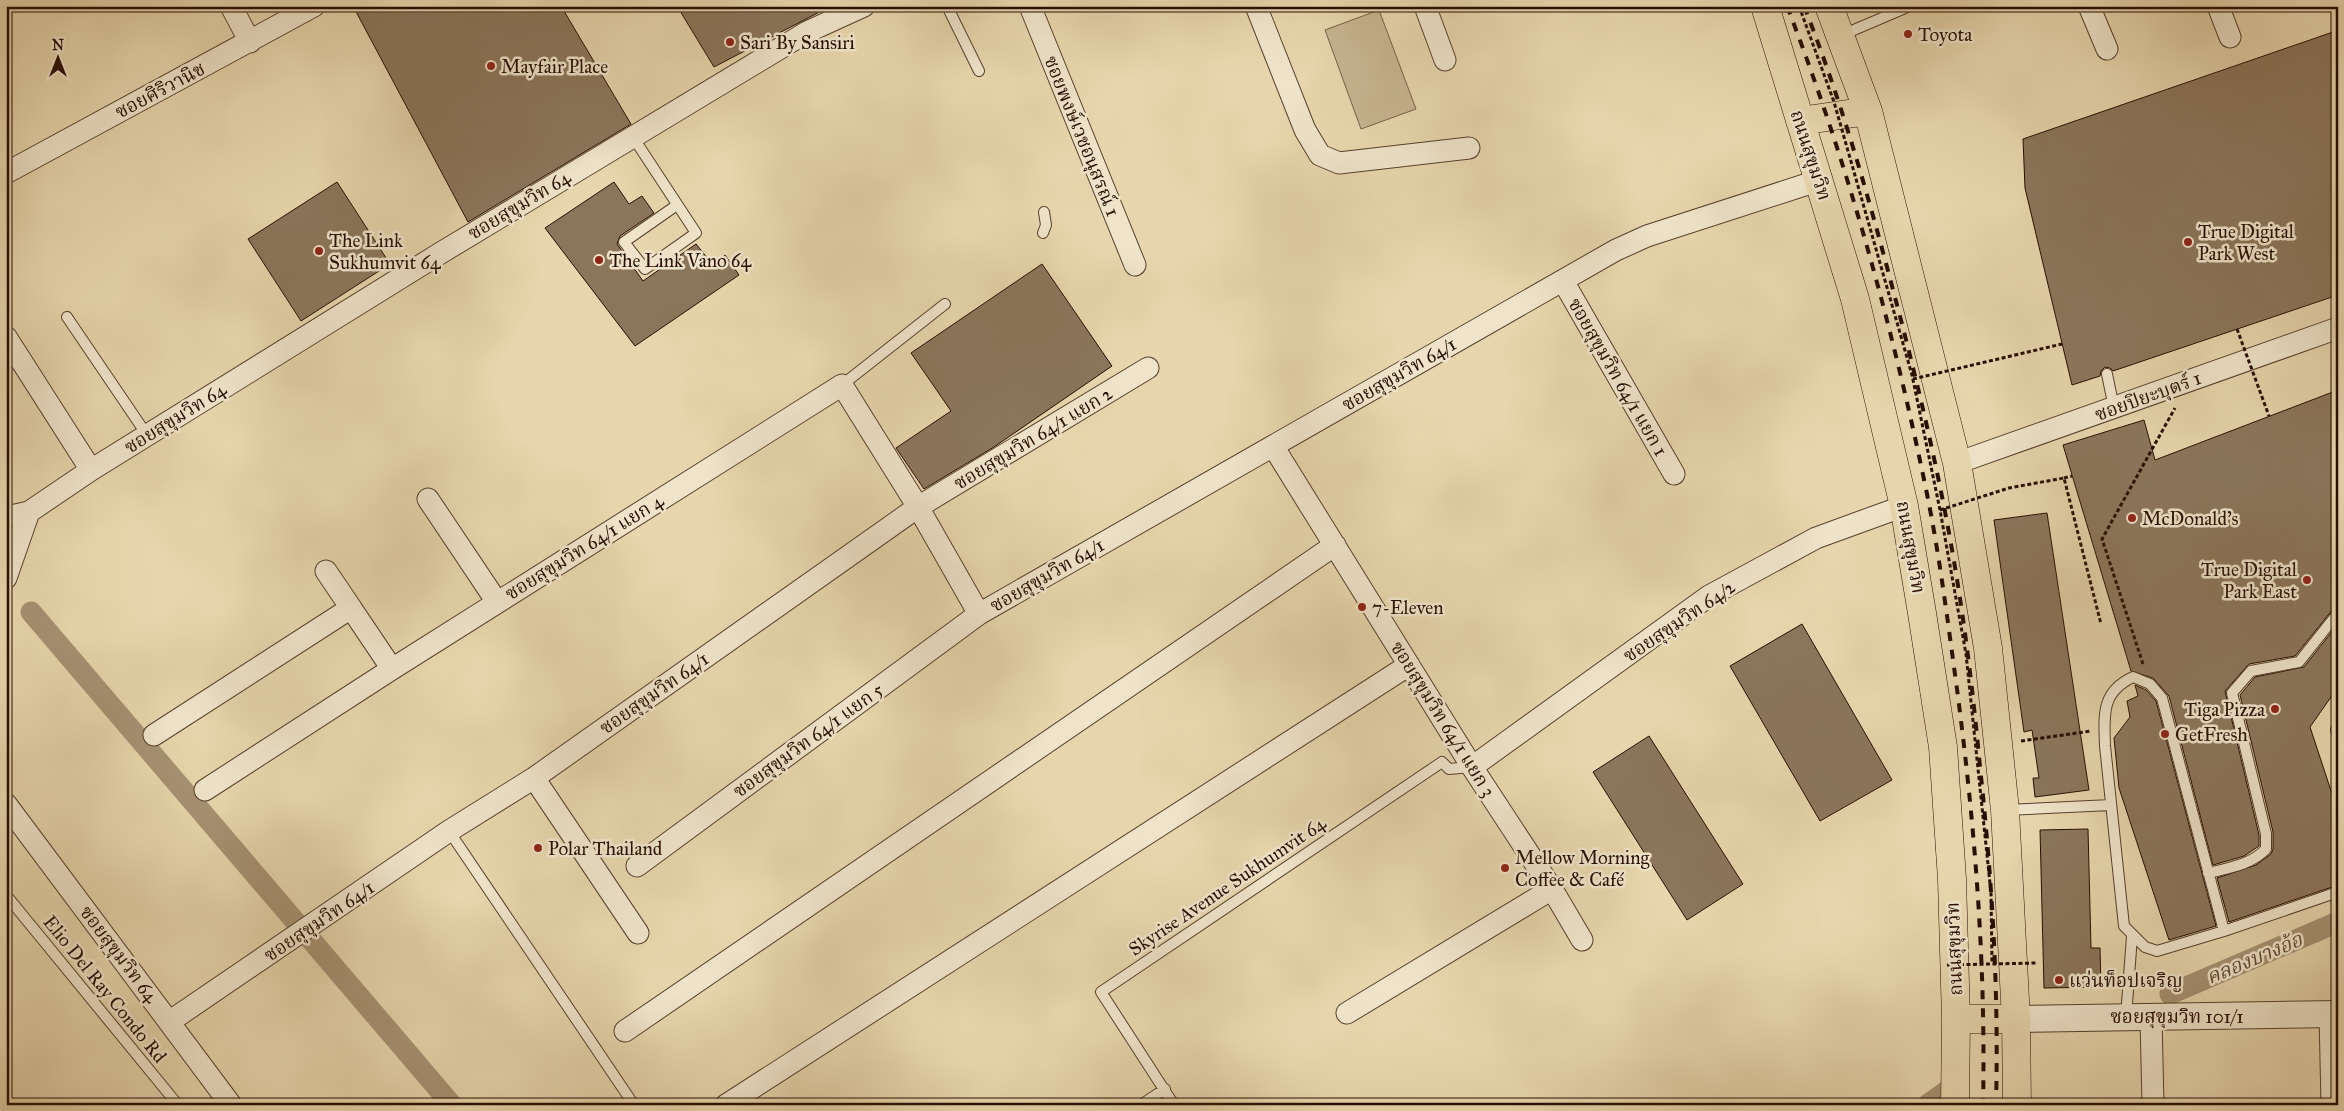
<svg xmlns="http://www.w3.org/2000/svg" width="2344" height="1111" viewBox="0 0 2344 1111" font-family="'IM FELL Great Primer','Noto Serif Thai',serif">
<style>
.green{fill:#c6b490;stroke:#766149}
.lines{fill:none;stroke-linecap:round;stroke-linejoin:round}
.canal{stroke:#a69273;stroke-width:21}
.building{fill:#8b765b;stroke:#270e02}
.service-casing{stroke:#57402d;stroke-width:12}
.minor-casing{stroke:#57402d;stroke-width:23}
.tertiary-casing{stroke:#57402d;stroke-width:28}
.primary-casing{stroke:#270e02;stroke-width:29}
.path{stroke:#270e02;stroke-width:3;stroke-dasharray:4 2.5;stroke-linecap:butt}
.service{stroke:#efe4ca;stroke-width:10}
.minor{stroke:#efe4ca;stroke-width:21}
.tertiary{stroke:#efe4ca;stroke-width:26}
.primary{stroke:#e7d6ad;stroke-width:28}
.rail{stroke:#270e02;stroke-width:4;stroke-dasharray:9 9;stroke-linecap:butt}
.path-bridge{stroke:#270e02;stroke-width:3;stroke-dasharray:4 2.5;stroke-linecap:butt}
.poi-dot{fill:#8f2418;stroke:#efe4ca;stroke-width:2}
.labels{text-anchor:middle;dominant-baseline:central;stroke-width:5;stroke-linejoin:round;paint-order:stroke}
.poi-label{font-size:19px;fill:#270e02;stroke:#efe4ca;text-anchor:start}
.street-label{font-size:19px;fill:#270e02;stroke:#efe4ca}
.water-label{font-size:20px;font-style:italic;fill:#604935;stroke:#efe4ca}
</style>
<rect width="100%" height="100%" fill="#e7d6ad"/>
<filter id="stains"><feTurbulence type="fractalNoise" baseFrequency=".004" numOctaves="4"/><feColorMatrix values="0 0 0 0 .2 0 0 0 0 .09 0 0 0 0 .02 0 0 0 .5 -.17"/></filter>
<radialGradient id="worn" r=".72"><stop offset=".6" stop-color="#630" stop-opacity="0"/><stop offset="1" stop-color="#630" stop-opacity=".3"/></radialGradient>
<path class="green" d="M1379 10 1416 109 1361 129 1325 30Z"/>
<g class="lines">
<path class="canal" d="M31 612 452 1105
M2170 994 2338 922
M1927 1105 1948 1090"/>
</g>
<path class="building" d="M353 6H561L631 124 468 222Z
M677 6H831L714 67Z
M2333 32 2338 43V295L2113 371 2110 368 2105 367 2101 371 2100 376 2072 385 2025 188 2023 139Z
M337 182 390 264 301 321 248 239Z
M614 182 629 204 642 196 654 213 620 236 617 244 643 281 696 244 712 264 725 255 739 275 635 346 545 228Z
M1042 264 1112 366 994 447 924 489 896 448 951 411 911 353Z
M2338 390V606L2333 609 2295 656 2249 664 2225 691 2259 835V846L2244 856 2213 865 2169 696 2153 678 2131 671 2063 445 2144 420 2155 460Z
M2047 513 2089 790 2035 797 2033 778H2039L2032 730 2024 732 1994 520Z
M1802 624 1892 780 1820 821 1730 666Z
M2338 624V687L2310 727 2338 812V885L2229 922 2217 878 2256 865 2271 854 2273 849V832L2240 695 2255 677 2304 667Z
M2135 685 2146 690 2156 701 2216 926 2169 940 2119 788 2114 738 2130 717 2127 701 2138 696Z
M1649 736 1743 884 1687 920 1593 772Z
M2088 829 2091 948H2100L2101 987 2044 988 2040 830Z"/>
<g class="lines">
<g class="service-casing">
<path id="service" d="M947 6 979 71
M1842 35 1910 6
M633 137 696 233 645 269 624 242 677 205
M1043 233 1046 225 1044 212
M67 317 147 435
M2107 374 2114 408
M842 385 945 304
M2338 726 2336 730 2338 736
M2006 810 2111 805
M449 831 634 1105
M2208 873C2228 868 2251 865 2266 849V834L2232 693 2251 671 2299 662 2338 613
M6 895 178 1105
M2224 931 2162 698 2150 684 2133 677C2101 692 2104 715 2105 746L2124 926 2145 947 2157 951 2224 931 2338 892
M2126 1017 2132 936
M1141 1105 1165 1089
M1174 1105 1101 992 1442 762 1449 769 1472 767"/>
</g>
<g class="minor-casing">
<path id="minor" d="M231 6 250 42
M1030 6 1135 265
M1256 6 1305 130 1320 155 1339 163 1469 148
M1425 6 1445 60
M2089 6 2107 49
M2218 6 2230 37
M6 173 314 6
M1563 281 1674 474
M6 337 91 470
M1273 446 1472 767 1552 889 1582 940
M1957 463 2338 328
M428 499 497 602
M6 517 29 512
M326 571 351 608
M6 578 29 512 91 470 439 254 807 32 864 6
M154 735 351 608 392 669
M1472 767 1709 596 1816 538 1904 506
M534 778 638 933
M205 790 392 669 842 385 918 507 979 614 1616 250 1647 236 1820 180
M6 804 231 1105
M637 866 979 614
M1347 1013 1552 889
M2330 1014 2332 1105
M2151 1018 2153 1105
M169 1022 449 831 534 778 918 507 1148 368
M625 1031 1335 545
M726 1105 1409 665"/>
</g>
<g class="tertiary-casing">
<path id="tertiary" d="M2016 1019 2338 1014"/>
</g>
<g class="primary-casing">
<path id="primary" d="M1765 6 1855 299 1904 506 1922 613 1943 747 1952 879 1956 1019 1955 1105
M1829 6 1868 111 1957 463 1988 648 2005 810 2016 1019 2017 1105
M1800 121 1868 111
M1956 1019H2016"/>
</g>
<path class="path" d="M2064 478 2072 476
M2143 664 2102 539 2175 408
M2021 741 2091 731"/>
<use href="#service" class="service"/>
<use href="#minor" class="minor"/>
<use href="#tertiary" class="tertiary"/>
<use href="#primary" class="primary"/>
<path class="rail" d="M1787 6C1848 164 1893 328 1927 494 1940 558 1948 624 1957 689 1975 826 1986 966 1983 1105
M1804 6C1840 97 1867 191 1892 286 1920 391 1945 497 1961 605 1969 659 1975 713 1980 767 1992 879 1999 992 1996 1105"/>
<path class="path-bridge" d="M1799 6 1834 102 1912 375 1940 510 1966 654 1991 893 1992 964
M2237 329 2269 416
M1913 379 2062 344
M1940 510 2009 488 2064 478 2101 624
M1947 965 2036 963"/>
</g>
<g class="poi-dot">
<circle cx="1908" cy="34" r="5"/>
<circle cx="730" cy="42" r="5"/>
<circle cx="491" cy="66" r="5"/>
<circle cx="2188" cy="242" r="5"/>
<circle cx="319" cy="251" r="5"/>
<circle cx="599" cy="260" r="5"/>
<circle cx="2132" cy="518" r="5"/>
<circle cx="2307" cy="580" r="5"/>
<circle cx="1362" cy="607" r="5"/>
<circle cx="2275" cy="709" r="5"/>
<circle cx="2165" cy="734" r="5"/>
<circle cx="538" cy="848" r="5"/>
<circle cx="1505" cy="868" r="5"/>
<circle cx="2059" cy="980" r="5"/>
</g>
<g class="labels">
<g class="poi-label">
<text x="1918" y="34">Toyota</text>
<text x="740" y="42">Sari By Sansiri</text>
<text x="501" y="66">Mayfair Place</text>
<text x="2198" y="231">True Digital<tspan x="2198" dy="22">Park West</tspan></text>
<text x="329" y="240">The Link<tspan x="329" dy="22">Sukhumvit 64</tspan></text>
<text x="609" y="260">The Link Vano 64</text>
<text x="2142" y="518">McDonald's</text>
<text x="2297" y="569" text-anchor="end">True Digital<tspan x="2297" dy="22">Park East</tspan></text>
<text x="1372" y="607">7-Eleven</text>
<text x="2265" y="709" text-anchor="end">Tiga Pizza</text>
<text x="2175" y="734">GetFresh</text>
<text x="548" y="848">Polar Thailand</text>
<text x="1515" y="857">Mellow Morning<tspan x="1515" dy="22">Coffee &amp; Café</tspan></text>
<text x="2069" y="980">แว่นท็อปเจริญ</text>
</g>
<g class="street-label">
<text transform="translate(160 90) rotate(-28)">ซอยศิริวานิช</text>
<text transform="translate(1082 136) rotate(68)">ซอยพงษ์เวชอนุสรณ์ 1</text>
<text transform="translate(1811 155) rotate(72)">ถนนสุขุมวิท</text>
<text transform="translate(519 205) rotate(-31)">ซอยสุขุมวิท 64</text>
<text transform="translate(1399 374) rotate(-30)">ซอยสุขุมวิท 64/1</text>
<text transform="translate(1618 377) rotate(60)">ซอยสุขุมวิท 64/1 แยก 1</text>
<text transform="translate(2148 396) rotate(-20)">ซอยปิยะบุตร์ 1</text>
<text transform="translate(175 418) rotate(-32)">ซอยสุขุมวิท 64</text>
<text transform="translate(1033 438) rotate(-31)">ซอยสุขุมวิท 64/1 แยก 2</text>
<text transform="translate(584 547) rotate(-32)">ซอยสุขุมวิท 64/1 แยก 4</text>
<text transform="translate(1911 547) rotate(80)">ถนนสุขุมวิท</text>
<text transform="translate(1047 575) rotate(-30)">ซอยสุขุมวิท 64/1</text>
<text transform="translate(1679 621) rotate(-34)">ซอยสุขุมวิท 64/2</text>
<text transform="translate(654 693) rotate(-35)">ซอยสุขุมวิท 64/1</text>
<text transform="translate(1443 719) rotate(58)">ซอยสุขุมวิท 64/1 แยก 3</text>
<text transform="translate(808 740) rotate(-36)">ซอยสุขุมวิท 64/1 แยก 5</text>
<text transform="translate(1227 886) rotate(-34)">Skyrise Avenue Sukhumvit 64</text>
<text transform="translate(319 921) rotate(-34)">ซอยสุขุมวิท 64/1</text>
<text transform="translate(1954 949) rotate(-92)">ถนนสุขุมวิท</text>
<text transform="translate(119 954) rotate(53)">ซอยสุขุมวิท 64</text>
<text transform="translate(105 989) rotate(51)">Elio Del Ray Condo Rd</text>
<text x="2177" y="1016">ซอยสุขุมวิท 101/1</text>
</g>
<g class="water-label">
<text transform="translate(2254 958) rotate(-23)">คลองบางอ้อ</text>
</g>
</g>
<rect width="2344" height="1111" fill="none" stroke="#e7d6ad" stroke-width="25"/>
<rect x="8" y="8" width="2329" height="1096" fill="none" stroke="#270e02" stroke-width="2.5"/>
<rect x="12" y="12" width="2319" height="1086" fill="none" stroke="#270e02"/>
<g transform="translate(58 58)" stroke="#efe4ca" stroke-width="4" paint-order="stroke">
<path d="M0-4L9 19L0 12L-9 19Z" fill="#270e02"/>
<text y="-8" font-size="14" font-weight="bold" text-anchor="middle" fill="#270e02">N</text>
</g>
<rect width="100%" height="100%" filter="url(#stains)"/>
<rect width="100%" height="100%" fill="url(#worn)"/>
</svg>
